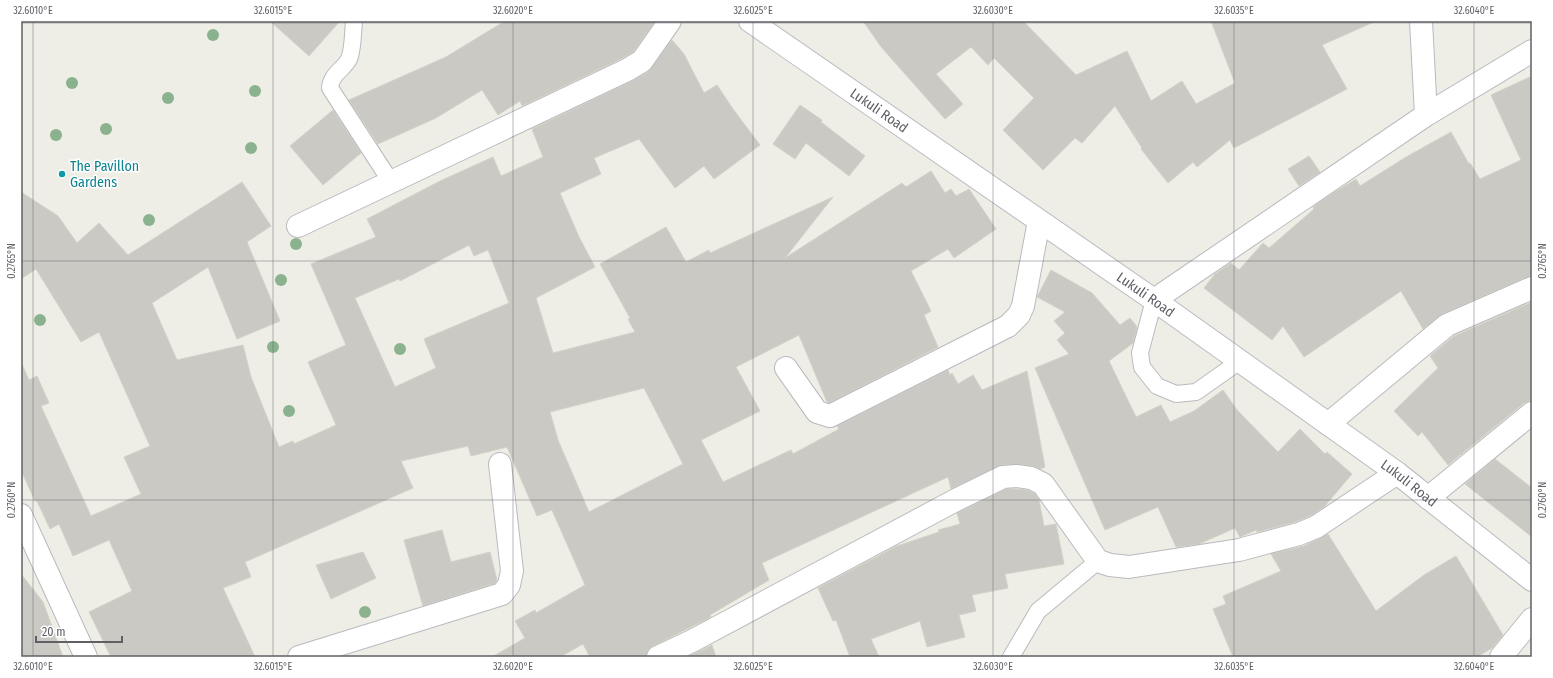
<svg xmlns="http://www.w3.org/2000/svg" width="1553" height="678" viewBox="0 0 1553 678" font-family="'Fira Sans Condensed',sans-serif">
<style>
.building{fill:#cbc9c3;stroke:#d4d1c5;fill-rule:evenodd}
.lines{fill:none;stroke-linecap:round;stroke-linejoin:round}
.lane-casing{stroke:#b9babf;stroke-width:18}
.street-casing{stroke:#b9babf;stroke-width:24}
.secondary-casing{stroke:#babbc1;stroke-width:24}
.lane{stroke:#fff;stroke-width:16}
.street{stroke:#fff;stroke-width:22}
.secondary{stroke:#fff;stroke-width:22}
.tree{fill:#8bb28e}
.ticks{fill:none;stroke:#5e6066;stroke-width:1;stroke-opacity:0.45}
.culture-dot{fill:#0f9aa8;stroke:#fff;stroke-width:1.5}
.labels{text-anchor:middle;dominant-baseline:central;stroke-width:3;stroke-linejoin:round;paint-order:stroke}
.street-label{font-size:14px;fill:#5e6066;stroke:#fff}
.culture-label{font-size:14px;fill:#0d838f;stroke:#fff;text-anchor:start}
.neatline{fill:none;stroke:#5e6066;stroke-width:1.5}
.ticks-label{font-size:10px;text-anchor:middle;fill:#5e6066}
</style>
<rect width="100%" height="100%" fill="#efeee6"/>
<path class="building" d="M270 21H340L309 56Z
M505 21H655L633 52 621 59 522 106 520 101 498 115 482 90 436 118 378 144 349 100 446 57Z
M863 21H1023L1076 75 1127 51 1151 101 1182 81 1196 104 1235 83 1211 21H1376L1322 45 1347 89 1234 148 1230 140 1197 167 1193 162 1168 183 1141 149 1142 148 1115 106 1082 143 1075 138 1043 170 1003 130 1034 98 994 58 988 65 971 47 936 74 963 104 945 119 882 48Z
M672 40 684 54 704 93 717 85 733 109 760 145 714 179 704 166 675 188 639 139 594 158 601 174 560 193 579 237 595 267 536 298 553 353 635 332 628 319 630 318 600 264 666 227 686 262 709 250 710 253 833 197 785 258 902 183 906 187 931 171 945 193 951 189 956 196 969 189 996 229 954 258 948 249 911 271 931 311 924 315 938 347 829 403 827 402 799 335 736 367 760 411 701 440 723 482 791 450 793 454 839 429 837 426 948 370 950 375 952 373 958 384 973 375 982 390 1027 371 1045 467 1041 469 1033 466 1018 464 1002 465 951 489 948 477 762 563 769 580 710 615 711 617 653 646 648 650 646 657H590L583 644 560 657H492L525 638 515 621 535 610 536 613 585 585 552 510 537 516 507 447 471 456 468 446 401 461 413 488 245 562 251 577 223 588 255 657H111L89 612 132 591 109 540 73 556 59 524 50 529 37 501H35L21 470V362L29 380 37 376 49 403 41 406 91 516 141 494 124 457 150 446 99 332 81 342 36 269 21 279V192L58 216 77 243 99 223 128 255 242 182 271 226 247 242 280 321 237 339 208 267 152 303 177 360 243 345 251 377 279 447 293 441 294 444 336 425 308 362 346 345 311 264 376 237 367 219 440 181 493 157 501 176 543 157 532 129 632 81 648 72ZM469 245 474 256 488 250 509 303 424 339 436 368 395 387 355 298 399 279 400 281ZM644 388 683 464 589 512 558 440 550 412Z
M1532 76V276L1527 277 1442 314 1423 329 1401 291 1304 357 1283 326 1272 340 1204 288 1215 274 1231 263 1239 270 1263 243 1269 248 1314 209 1313 207 1333 193 1356 179 1360 186 1406 157 1451 132 1469 164 1470 163 1480 179 1521 160 1491 95Z
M800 105 822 120 821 122 865 156 849 176 806 143 795 159 773 144Z
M333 110 361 153 323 185 290 146Z
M1309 156 1320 172 1299 186 1288 169Z
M1051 270 1092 293 1120 325 1130 318 1137 327 1133 343 1109 361 1136 417 1161 405 1170 422 1194 411 1223 390 1237 410 1278 452 1300 429 1325 454 1327 452 1352 474 1324 507 1310 516 1295 522 1257 532 1256 530 1240 537 1235 528 1199 544 1176 547 1158 507 1105 530 1035 368 1069 354 1057 340 1065 333 1054 321 1065 312 1037 297Z
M1532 302V401L1524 403 1448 465 1422 432 1418 436 1394 411 1438 368 1430 356 1454 336Z
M1495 459 1532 488V537L1465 484Z
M1006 489H1016L1027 490 1035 494 1039 500 1044 526 1056 524 1064 564 1005 574 1008 588 972 595 976 611 959 615 965 637 927 647 920 621 871 639 879 657H850L836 620 833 621 818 588 897 546 939 532 938 530 960 524 957 513Z
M442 530 451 562 490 552 497 580 495 583 423 606 404 540Z
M1328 534 1376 611 1424 575 1456 556 1503 635 1492 648 1477 657H1233L1213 609 1226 604 1223 596 1281 571 1271 554 1304 546Z
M363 552 376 578 331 599 316 565Z
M21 574 43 602 63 657H21Z
M712 645 716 657H687L698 652Z"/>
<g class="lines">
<g class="lane-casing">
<path id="lane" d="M354 21C353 32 353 50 349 59 343 70 331 74 330 88L391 182
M1154 300 1140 353 1142 367 1157 386 1176 394 1196 392 1240 361
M1011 657 1038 611 1098 561"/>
</g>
<g class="street-casing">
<path id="street" d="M1421 21 1426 115
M298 226 627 70 642 61 670 21
M1154 300 1426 115 1532 51
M786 368 817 412 830 416 1008 326 1019 315 1023 306 1039 221
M1328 424 1447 325 1532 288
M1428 498 1532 413
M21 515 86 657
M299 657 502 594 509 585 512 571 500 464
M658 657 692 641 954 501 1003 477 1016 476 1031 478 1043 484 1098 561 1110 565 1129 567 1239 550 1299 534 1316 527 1397 473
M1501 657 1532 619"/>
</g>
<g class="secondary-casing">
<g id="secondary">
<path id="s1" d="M750 21 1154 300 1397 473 1532 580"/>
</g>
</g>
<use href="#lane" class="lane"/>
<use href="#street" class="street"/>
<use href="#secondary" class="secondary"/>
</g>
<g class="tree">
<circle cx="213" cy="35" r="6"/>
<circle cx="72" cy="83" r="6"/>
<circle cx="255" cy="91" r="6"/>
<circle cx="168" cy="98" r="6"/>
<circle cx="106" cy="129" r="6"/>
<circle cx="56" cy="135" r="6"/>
<circle cx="251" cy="148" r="6"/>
<circle cx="149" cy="220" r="6"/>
<circle cx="296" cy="244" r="6"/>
<circle cx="281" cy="280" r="6"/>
<circle cx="40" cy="320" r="6"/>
<circle cx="273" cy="347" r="6"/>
<circle cx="400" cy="349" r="6"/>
<circle cx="289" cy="411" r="6"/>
<circle cx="365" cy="612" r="6"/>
</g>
<path class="ticks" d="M33 21V657M273 21V657M513 21V657M753 21V657M993 21V657M1234 21V657M1474 21V657M21 23H1532M21 261H1532M21 500H1532"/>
<circle class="culture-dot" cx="62" cy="174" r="4"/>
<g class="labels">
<g class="street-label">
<text stroke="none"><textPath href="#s1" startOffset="157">Lukuli Road</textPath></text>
<text stroke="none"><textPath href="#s1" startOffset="481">Lukuli Road</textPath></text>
<text stroke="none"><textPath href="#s1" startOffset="805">Lukuli Road</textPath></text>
</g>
<g class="culture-label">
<text x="70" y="166">The Pavillon<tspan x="70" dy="16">Gardens</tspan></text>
</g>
</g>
<rect width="1553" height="678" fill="none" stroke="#ffffff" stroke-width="44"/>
<path d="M36 636v6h86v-6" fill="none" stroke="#5e6066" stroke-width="2"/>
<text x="42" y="636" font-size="12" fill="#5e6066" stroke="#ffffff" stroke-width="3" paint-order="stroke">20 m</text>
<rect x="22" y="22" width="1509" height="634" class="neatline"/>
<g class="ticks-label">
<text x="33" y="14">32.6010°E</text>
<text x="273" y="14">32.6015°E</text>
<text x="513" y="14">32.6020°E</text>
<text x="753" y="14">32.6025°E</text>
<text x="993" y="14">32.6030°E</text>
<text x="1234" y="14">32.6035°E</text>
<text x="1474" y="14">32.6040°E</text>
<text transform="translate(11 261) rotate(-90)" y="4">0.2765°N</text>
<text transform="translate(1542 261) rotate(-90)" y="4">0.2765°N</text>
<text transform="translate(11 500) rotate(-90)" y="4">0.2760°N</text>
<text transform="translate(1542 500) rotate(-90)" y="4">0.2760°N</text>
<text x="33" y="670">32.6010°E</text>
<text x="273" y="670">32.6015°E</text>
<text x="513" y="670">32.6020°E</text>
<text x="753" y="670">32.6025°E</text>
<text x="993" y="670">32.6030°E</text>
<text x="1234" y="670">32.6035°E</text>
<text x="1474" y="670">32.6040°E</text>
</g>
</svg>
